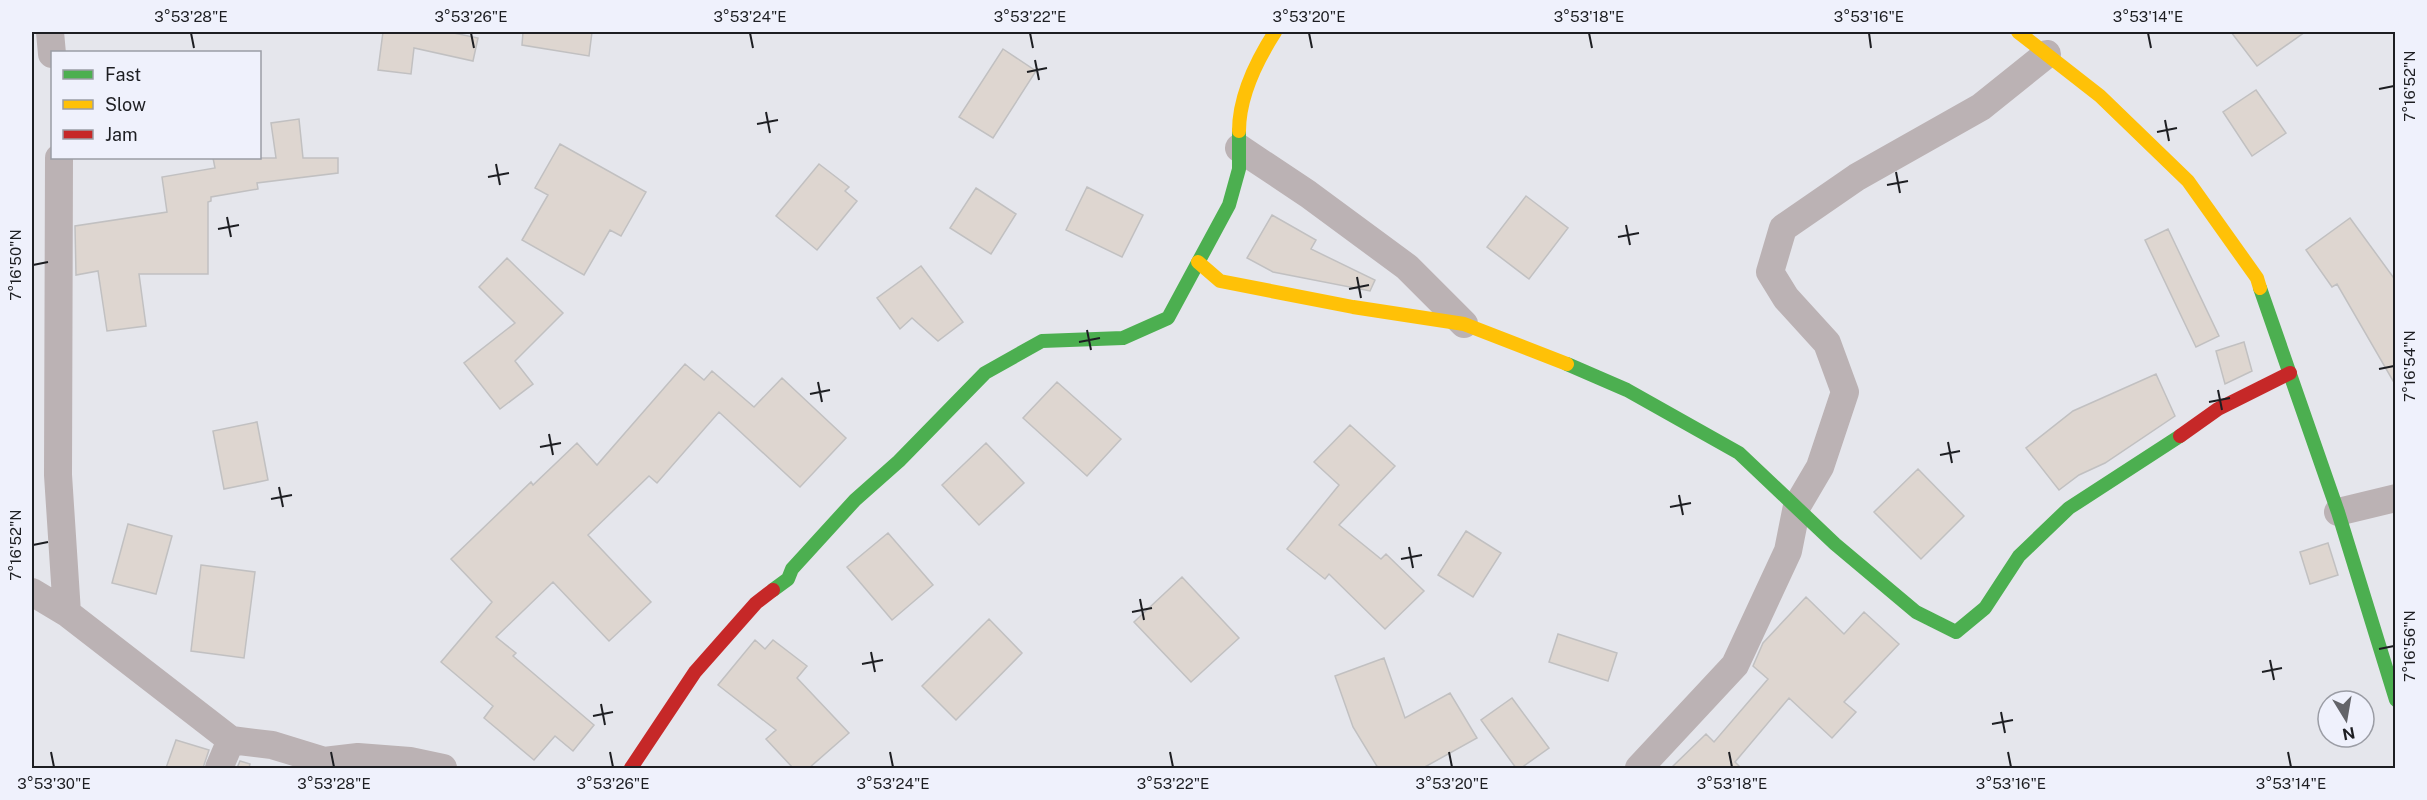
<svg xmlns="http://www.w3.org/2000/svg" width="2427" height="800" viewBox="0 0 2427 800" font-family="'Public Sans',sans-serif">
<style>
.building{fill:#ded6d0;stroke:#c1c0c1;stroke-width:1.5}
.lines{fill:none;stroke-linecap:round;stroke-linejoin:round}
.street{stroke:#bbb2b4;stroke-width:28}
.fast{stroke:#4caf50;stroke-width:14}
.slow{stroke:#ffc107;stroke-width:14}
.jam{stroke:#c62828;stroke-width:14}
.ticks{fill:none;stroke:#1d1e22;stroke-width:2}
.neatline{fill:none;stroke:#1d1e22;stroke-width:2}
.ticks-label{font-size:15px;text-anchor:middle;fill:#1d1e22}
</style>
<rect width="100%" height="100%" fill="#e5e6ec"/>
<path class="building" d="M383 32H449L478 38 473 61 414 48 411 74 378 70Z
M523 32H592L589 56 522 45Z
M2231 32H2305L2257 66Z
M1003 49 1036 71 993 138 959 117Z
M2256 90 2286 133 2252 156 2223 112Z
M299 119 303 158H338V173L257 183 258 189 211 197V201L208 202V274H139L146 326 107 331 98 271 76 275 75 226 167 212 162 177 215 168 213 158H276L271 123Z
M560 144 646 192 621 236 610 230 584 275 522 240 548 195 535 188Z
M819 164 849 187 845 191 857 201 817 250 776 216Z
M1087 187 1143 215 1122 257 1066 230Z
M976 188 1016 214 991 254 950 228Z
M1526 196 1568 228 1529 279 1487 247Z
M1272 215 1316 240 1311 249 1375 280 1370 291 1273 272 1247 258Z
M2350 218 2396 281V386L2337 284 2332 287 2306 250Z
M2168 229 2219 336 2196 347 2145 240Z
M507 258 563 313 515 361 533 384 500 409 464 363 515 323 479 287Z
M921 266 963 322 938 341 912 318 900 329 877 298Z
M2244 342 2252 371 2225 384 2216 351Z
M685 364 704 380 712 371 754 407 782 378 846 438 800 487 719 412 657 483 649 476 588 535 651 602 609 641 553 582 496 637 516 653 513 656 594 725 573 751 555 736 534 760 484 718 493 706 441 662 492 602 451 559 531 482 533 485 577 443 597 465Z
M2156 374 2175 416 2105 463 2079 475 2059 490 2026 448 2073 411Z
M1057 382 1121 439 1087 476 1023 418Z
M257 422 268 480 224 489 213 431Z
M1350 425 1395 466 1339 525 1381 559 1386 554 1424 591 1385 629 1329 574 1325 579 1287 549 1339 485 1314 462Z
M986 443 1024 483 979 525 942 485Z
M1918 469 1964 516 1921 559 1874 512Z
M128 524 172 536 156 594 112 583Z
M1466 531 1501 553 1473 597 1438 575Z
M888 533 933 585 892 620 847 567Z
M2328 543 2338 575 2310 584 2300 552Z
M201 565 255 572 244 658 191 651Z
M1182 577 1239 638 1191 682 1134 622Z
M1806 597 1844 634 1864 612 1899 644 1844 702 1856 712 1832 738 1789 698 1735 762 1741 768H1671L1706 734 1714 742 1768 679 1753 666 1763 643Z
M989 619 1022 653 956 720 922 686Z
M1558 634 1617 653 1608 681 1549 662Z
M755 640 765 649 773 640 807 666 797 678 849 733 809 768H793L766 739 776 730 718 685Z
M1384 658 1405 718 1450 693 1477 738 1423 768H1378L1353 727 1335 676Z
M1512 698 1549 748 1521 768H1516L1481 720Z
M176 740 209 750 203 768H166Z
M240 761 250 764 249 768H237Z"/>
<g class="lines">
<path class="street" d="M50 32 52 54
M1239 148 1308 194 1407 267 1464 324
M59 158 58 475 67 613
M2338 512 2396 498
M32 592 67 613 231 740 272 745 324 761 358 757 410 761 443 768
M219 768 231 740
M1639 768 1735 665 1788 551 1797 506 1820 467 1845 392 1827 343 1786 298 1770 272 1783 228 1857 177 1981 107 2047 54"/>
<path class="fast" d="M2260 288 2338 512 2396 700
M1567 364 1627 390 1739 453 1835 544 1916 612 1956 632 1985 608 2019 556 2069 508 2180 436
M773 590 788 579 792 569 855 500 899 461 985 373 1042 341 1123 338 1168 318 1229 205 1239 169V131"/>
<path class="slow" d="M2018 32 2100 96 2188 181 2257 278 2260 288
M1239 131C1239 96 1257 60 1275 32
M1198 262 1220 281 1353 307 1464 324 1567 364"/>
<path class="jam" d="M2180 436 2218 409 2290 373
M631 768 695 672 756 603 773 590"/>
</g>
<path class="ticks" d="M191 33 194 48M471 33 474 48M750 33 753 48M1030 33 1033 48M1309 33 1312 48M1589 33 1592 48M1869 33 1871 48M2148 33 2151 48M1035 60 1039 80M1027 72 1047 68M2379 89 2394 86M766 112 770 133M2165 120 2169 141M757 124 778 120M2157 132 2177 128M496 164 500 185M1896 172 1900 193M488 177 509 173M1887 185 1908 181M227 217 231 237M1626 225 1630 245M218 229 239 225M1618 237 1639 233M33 265 48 262M1357 277 1361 298M1349 289 1369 285M1087 330 1091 350M1079 342 1100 338M2379 369 2394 366M818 382 822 402M2218 390 2222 410M810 394 830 390M2209 402 2230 398M549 434 553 455M1948 442 1952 463M540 447 561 443M1940 455 1960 451M279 487 283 507M1679 495 1683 515M271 499 292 495M1670 507 1691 503M33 545 48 542M1409 547 1413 568M1401 559 1422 555M1140 599 1144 620M1132 612 1152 608M2379 649 2394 646M871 652 875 672M2270 660 2274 680M862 664 883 660M2262 672 2282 668M601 704 605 725M2001 712 2005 733M593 716 613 712M1992 724 2013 720M51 752 54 767M331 752 334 767M610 752 613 767M890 752 893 767M1170 752 1173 767M1449 752 1452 767M1729 752 1732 767M2008 752 2011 767M2288 752 2291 767"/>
<rect width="2427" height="800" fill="none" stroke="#eff1fc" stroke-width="66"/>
<rect x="51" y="51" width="210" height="108" fill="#eff1fc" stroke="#9b9da5" stroke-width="1.5"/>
<rect x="63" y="70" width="30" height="9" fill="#4caf50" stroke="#9b9da5" stroke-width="1.5"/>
<text x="105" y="81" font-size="18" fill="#1d1e22">Fast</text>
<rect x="63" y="100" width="30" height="9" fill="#ffc107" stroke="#9b9da5" stroke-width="1.5"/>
<text x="105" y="111" font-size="18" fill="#1d1e22">Slow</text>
<rect x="63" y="130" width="30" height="9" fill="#c62828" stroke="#9b9da5" stroke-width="1.5"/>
<text x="105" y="141" font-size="18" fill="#1d1e22">Jam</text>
<g transform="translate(2346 719) rotate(169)"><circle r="28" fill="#eff1fc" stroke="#9b9da5" stroke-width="1.5"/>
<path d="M0-4.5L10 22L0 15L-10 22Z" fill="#636469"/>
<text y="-9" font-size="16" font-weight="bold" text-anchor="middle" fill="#1d1e22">N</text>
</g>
<rect x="33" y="33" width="2361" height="734" class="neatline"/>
<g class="ticks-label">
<text x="191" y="22">3°53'28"E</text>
<text x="471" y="22">3°53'26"E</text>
<text x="750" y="22">3°53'24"E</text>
<text x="1030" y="22">3°53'22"E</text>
<text x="1309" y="22">3°53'20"E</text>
<text x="1589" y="22">3°53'18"E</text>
<text x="1869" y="22">3°53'16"E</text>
<text x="2148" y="22">3°53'14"E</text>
<text transform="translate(2410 86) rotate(-90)" y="5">7°16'52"N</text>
<text transform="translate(16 265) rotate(-90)" y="5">7°16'50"N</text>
<text transform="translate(2410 366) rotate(-90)" y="5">7°16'54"N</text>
<text transform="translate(16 545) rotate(-90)" y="5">7°16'52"N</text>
<text transform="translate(2410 646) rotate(-90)" y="5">7°16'56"N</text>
<text x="54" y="789">3°53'30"E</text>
<text x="334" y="789">3°53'28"E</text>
<text x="613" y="789">3°53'26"E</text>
<text x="893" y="789">3°53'24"E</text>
<text x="1173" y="789">3°53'22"E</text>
<text x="1452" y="789">3°53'20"E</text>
<text x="1732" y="789">3°53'18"E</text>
<text x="2011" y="789">3°53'16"E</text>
<text x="2291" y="789">3°53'14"E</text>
</g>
</svg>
